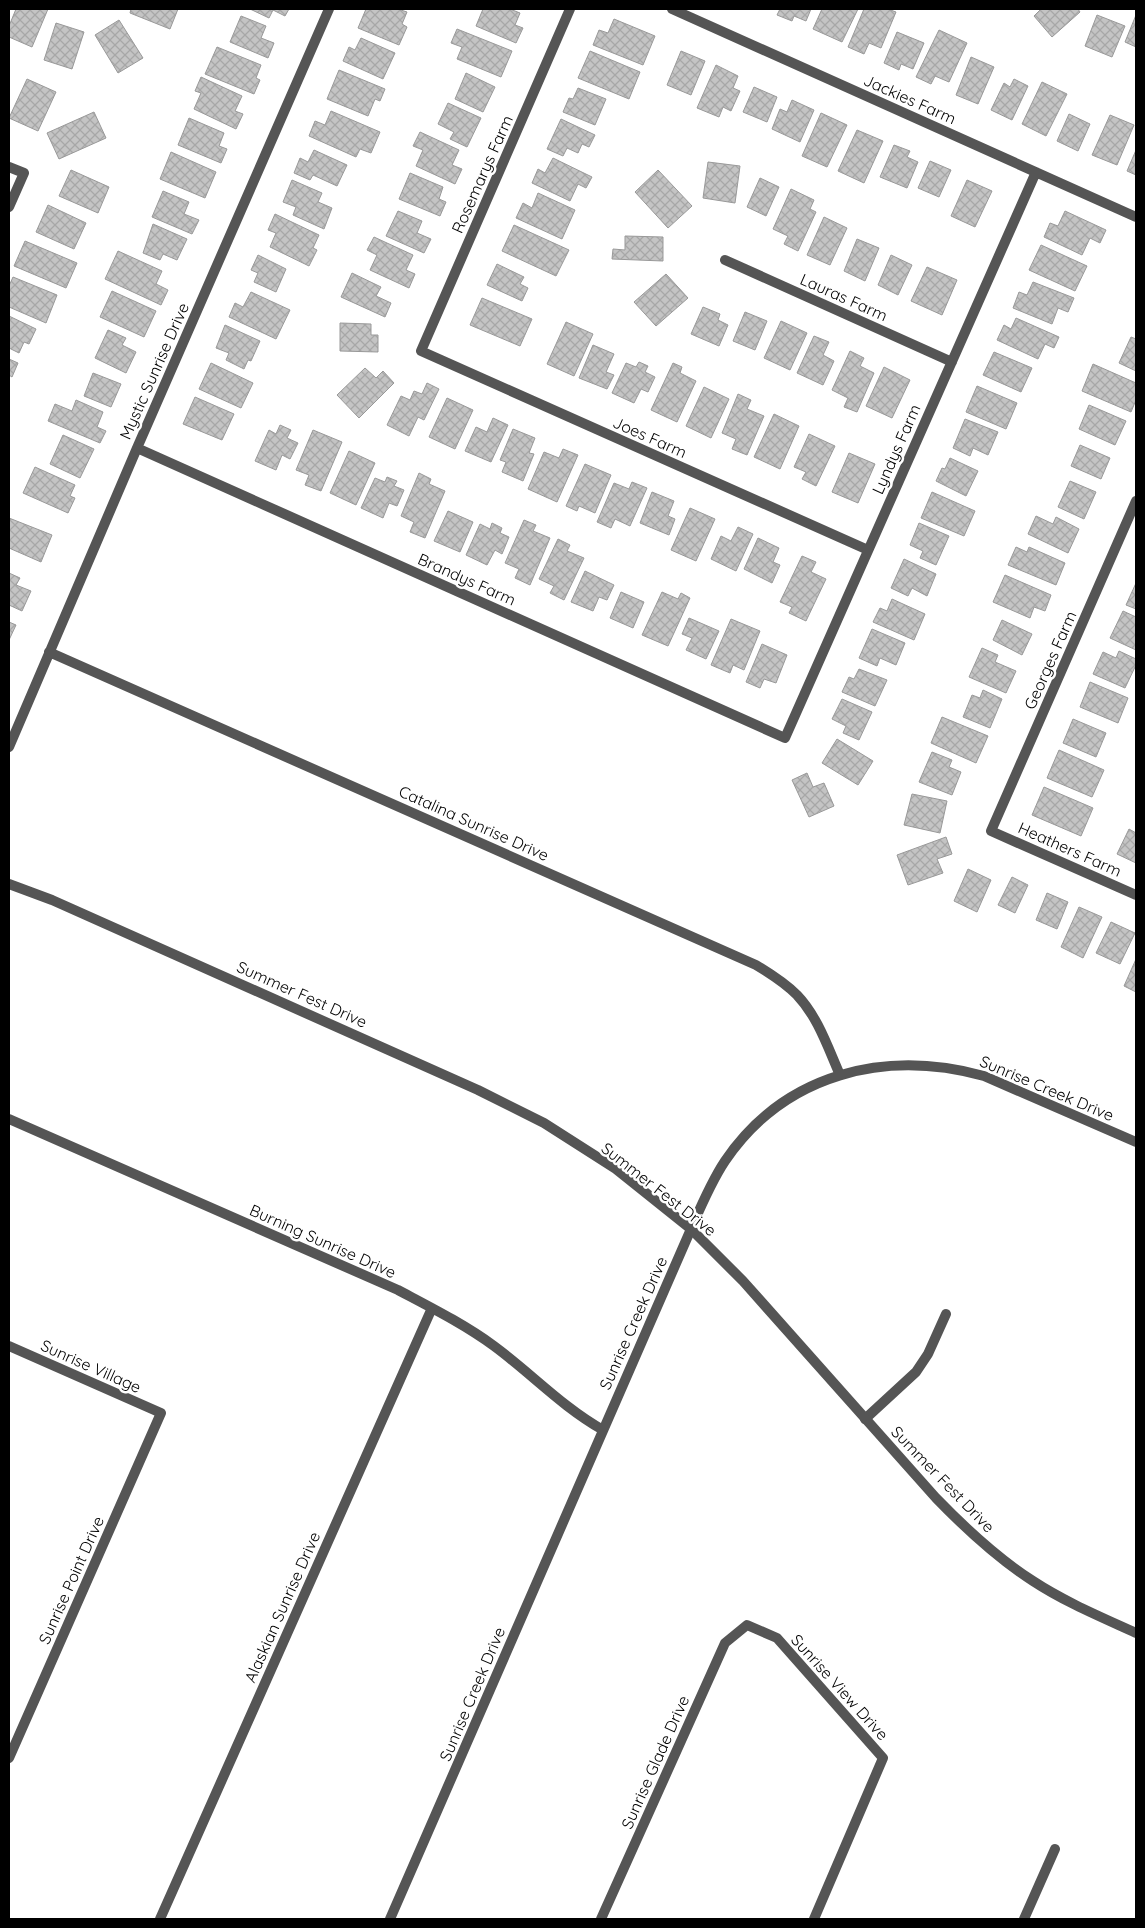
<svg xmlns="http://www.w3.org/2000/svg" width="1145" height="1928" viewBox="0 0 1145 1928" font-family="Quicksand,sans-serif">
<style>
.building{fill:url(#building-cross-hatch);stroke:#999}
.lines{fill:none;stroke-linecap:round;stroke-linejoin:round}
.minor{stroke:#555;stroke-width:10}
.tertiary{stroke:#555;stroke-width:10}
.labels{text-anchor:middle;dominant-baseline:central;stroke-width:5;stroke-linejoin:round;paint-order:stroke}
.street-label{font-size:16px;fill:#000;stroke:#fff}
</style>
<defs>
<pattern id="building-cross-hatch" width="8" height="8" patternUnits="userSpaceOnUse" patternTransform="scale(1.25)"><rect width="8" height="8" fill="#c4c4c4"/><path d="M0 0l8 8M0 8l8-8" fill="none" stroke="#a7a7a7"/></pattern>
</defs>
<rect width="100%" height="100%" fill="#fff"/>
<path class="building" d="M16 9H48L32 47 9 37V26Z
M131 9H178L170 29 130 13Z
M250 9H289L285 16 273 10 269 18Z
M366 9H398L407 12 402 24 407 27 399 45 358 28Z
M483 9H510L520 13 515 25 523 28 516 43 476 26Z
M780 9H811L806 21 794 16 792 21 777 15Z
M822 9H858L842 42 813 29Z
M864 9H888L896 12 881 48 869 43 864 54 848 47Z
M1041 9H1078L1080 12 1052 37 1034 16Z
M1097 15 1125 26 1112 57 1085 46Z
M1136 15V47L1125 42Z
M241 16 266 26 261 38 274 43 268 58 230 42Z
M614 19 655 36 643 65 593 45 599 30 608 33Z
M119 20 143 58 118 73 95 35Z
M56 23 84 32 72 69 44 60Z
M457 29 512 51 501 77 457 59 462 47 451 43Z
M939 30 967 43 949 82 935 76 931 84 916 77Z
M897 32 924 43 913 69 901 64 899 70 884 63Z
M361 38 395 53 383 79 343 61 349 47 355 50Z
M217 47 261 65 256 78 260 80 254 94 205 74Z
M590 51 640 72 629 99 578 78Z
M681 51 705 61 691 95 667 85Z
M971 57 994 67 978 104 956 95Z
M716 65 738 76 733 88 740 91 731 111 723 107 719 117 697 108Z
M339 70 385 89 380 101 375 99 368 116 327 99Z
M466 73 495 87 483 112 455 99Z
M201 77 242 96 235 111 243 114 236 129 194 109 201 93 195 91Z
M27 79 56 92 38 131 9 118Z
M1014 79 1028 86 1012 120 991 110 1004 83 1010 87Z
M1042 82 1067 94 1046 136 1022 124Z
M754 87 777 97 767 122 743 112Z
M578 88 606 99 595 125 563 112 569 98 573 99Z
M792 100 814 110 800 142 772 129 780 109 787 112Z
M448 103 481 118 467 147 450 139 454 132 438 124Z
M331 111 380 132 371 153 360 149 356 157 309 136 315 121 325 125Z
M94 112 106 138 59 159 47 133Z
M821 113 847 125 827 167 802 156Z
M1069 114 1090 124 1078 151 1057 141Z
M1110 115 1134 125 1117 165 1092 155Z
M189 118 224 133 219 146 227 149 221 163 178 145Z
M561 119 595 135 589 147 582 144 578 153 567 148 563 156 547 149Z
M857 130 883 141 864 183 838 171Z
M420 132 459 150 452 165 462 169 455 184 416 166 423 150 413 146Z
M894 145 910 151 907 157 918 162 907 188 880 177Z
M314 150 347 165 337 186 313 175 310 180 294 173 300 158 308 162Z
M1136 150V175L1127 171Z
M171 152 216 172 205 198 160 179Z
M553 158 592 177 586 188 578 184 570 201 532 183 538 169 545 173Z
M930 161 951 170 939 197 918 188Z
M708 162 740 166 735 203 703 198Z
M71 170 109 187 98 213 59 196Z
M658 170 692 206 668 228 635 192Z
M410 173 443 187 439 199 446 202 440 216 399 199Z
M760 178 779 187 766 216 747 207Z
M292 180 322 193 318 202 332 208 324 229 293 215 296 207 283 202Z
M967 180 992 191 975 227 951 216Z
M791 189 814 200 810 209 816 212 798 251 784 244 788 236 773 229Z
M163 191 189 202 184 214 199 220 192 234 152 217Z
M538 193 575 210 562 239 516 218 523 203 532 208Z
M48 205 86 223 74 249 36 232Z
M398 211 422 221 417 233 431 239 424 253 386 236Z
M1065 211 1106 230 1100 243 1090 238 1082 255 1044 237 1050 223 1058 226Z
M275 214 319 235 313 248 317 250 309 266 270 247 276 233 268 230Z
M824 217 847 228 830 265 807 255Z
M153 224 187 239 177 260 163 254 160 260 143 253Z
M514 225 569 250 556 276 502 251Z
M625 236 663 237V261L612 259 613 249 625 250Z
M374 237 413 255 406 270 415 274 409 288 370 270 377 255 367 250Z
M857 239 879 248 865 281 844 271Z
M25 241 77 263 66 288 14 266Z
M1041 245 1087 266 1075 291 1029 270Z
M118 251 162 271 156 284 168 290 161 305 105 279Z
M258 255 286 269 276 292 254 282 258 273 251 270Z
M891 255 912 265 898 295 878 285Z
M497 264 524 277 520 284 528 288 522 301 487 285Z
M927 267 957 280 942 315 911 301Z
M352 273 381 287 376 296 391 303 385 317 341 297Z
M666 274 688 298 656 326 634 302Z
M13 277 57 295 46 323 9 307V286Z
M1033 282 1074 298 1068 312 1058 308 1052 324 1013 308 1019 292 1027 295Z
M112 291 156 311 144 337 100 317Z
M251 292 290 310 276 339 229 317 235 303 243 307Z
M482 298 532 319 520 346 470 325Z
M703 307 720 314 718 320 728 325 719 346 691 334Z
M745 312 767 321 755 350 733 341Z
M9 316 36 329 29 344 24 342 19 353 9 348Z
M1016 318 1059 337 1054 348 1045 344 1038 359 997 340 1004 325 1011 329Z
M781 321 807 333 790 370 764 358Z
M566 322 593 334 574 376 547 364Z
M340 323 371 324V335H378V352L340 351Z
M225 325 260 341 251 361 248 360 244 369 226 360 229 353 216 348Z
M108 330 126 338 122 345 136 352 126 373 95 358Z
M814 336 829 342 823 355 834 361 823 385 797 373Z
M1131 337 1136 339V371L1119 363Z
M593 345 614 354 606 372 614 375 607 389 579 378Z
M850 351 864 358 860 366 874 373 857 412 844 407 848 398 832 390Z
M994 352 1032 368 1021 392 983 375Z
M9 359 18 363 12 377 9 375Z
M639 362 648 366 645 372 655 377 648 392 641 389 634 403 612 393 626 363 636 367Z
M211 363 253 383 241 408 199 389Z
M673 363 682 367 680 373 696 381 677 422 651 410Z
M1093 364 1136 383V400L1131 412 1082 391Z
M884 367 910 380 892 418 866 406Z
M365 368 376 378 383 371 394 383 359 418 337 395Z
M93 373 121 384 111 407 84 396Z
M427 383 439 389 424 420 418 417 409 436 387 425 401 396 410 400 414 391 422 394Z
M977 386 1017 403 1006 429 966 412Z
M704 387 729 399 711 438 686 426Z
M738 394 751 400 747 409 764 416 747 455 732 449 736 439 722 433Z
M195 397 234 414 222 440 183 424Z
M447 398 473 410 455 449 429 437Z
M76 400 103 412 97 427 106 431 100 443 48 421 55 404 72 411Z
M1089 405 1126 421 1115 445 1079 429Z
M774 414 799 426 780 469 754 457Z
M493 418 508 425 491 462 465 451 476 427 487 432Z
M965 419 998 432 988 455 973 448 970 456 953 448Z
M280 425 291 430 287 438 298 443 290 459 282 455 276 470 255 461 269 430 276 434Z
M513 429 535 438 529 453 534 454 523 481 502 472 506 462 500 460Z
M313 430 342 442 321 491 305 485 309 475 296 470Z
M809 434 835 446 816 486 802 479 806 472 794 467Z
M63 435 94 449 80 478 50 464Z
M1080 445 1110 458 1101 479 1071 466Z
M563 449 578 455 557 502 528 489 544 452 559 458Z
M349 451 375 463 356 505 330 493Z
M849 453 875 464 858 503 832 492Z
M950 458 978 471 966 496 936 481 942 468 945 469Z
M585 464 611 475 595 513 579 506 577 511 566 506Z
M35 467 75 485 70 496 75 498 68 513 23 493Z
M419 473 431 479 429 484 445 491 425 538 410 532 414 522 401 516Z
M387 477 397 481 394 486 404 490 397 506 389 503 383 518 361 508 375 478 385 482Z
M1070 481 1096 492 1084 519 1058 507Z
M632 482 647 488 630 526 615 519 611 528 597 522 614 483 629 489Z
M652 492 674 501 668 516 675 519 669 535 640 523Z
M932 492 975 511 964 536 921 518Z
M690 508 715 519 696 561 671 550Z
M448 511 473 522 460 552 434 541Z
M1036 516 1053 524 1056 517 1079 529 1068 553 1028 534Z
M9 518 52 535 41 562 9 548Z
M524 520 536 525 533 531 550 538 530 585 515 578 519 569 505 563Z
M492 523 502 528 500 533 509 537 502 554 495 550 487 565 466 555 480 524 490 529Z
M919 523 949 536 936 565 920 558 923 551 910 545Z
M738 527 753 534 736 571 711 559 721 536 731 541Z
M758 538 779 548 773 562 780 565 772 583 744 569Z
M558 539 570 545 567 551 584 558 564 600 550 593 554 586 539 579Z
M1016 547 1027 552 1029 547 1065 563 1056 585 1008 565Z
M802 556 816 562 811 572 826 579 806 621 789 613 792 607 780 602Z
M904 559 936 574 927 596 912 588 908 596 891 588Z
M585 571 614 585 607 600 599 597 593 611 571 602Z
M9 573 20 578 16 585 31 591 22 611 9 605Z
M1005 575 1051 595 1045 611 1034 607 1030 618 993 602Z
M1136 583V609L1126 605Z
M621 592 644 602 633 628 610 618Z
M662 592 678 599 681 593 690 598 668 646 642 635Z
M892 599 925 614 914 640 873 622 880 608 887 611Z
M1123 611 1136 617V650L1110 638Z
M689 618 719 631 706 659 686 650 692 638 682 634Z
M731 619 760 631 744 670 733 665 730 673 711 665Z
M1002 620 1032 634 1022 655 993 640Z
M9 622 16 625 9 640Z
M872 629 905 643 896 665 880 658 877 666 859 658Z
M762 644 787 655 776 683 764 679 760 688 746 682Z
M982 648 998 655 995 662 1016 671 1006 693 969 677Z
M1119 651 1136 659V665L1125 688 1093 674 1103 652 1116 658Z
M859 669 887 680 875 706 842 692 849 677 854 679Z
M1090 682 1128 698 1118 723 1080 707Z
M983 690 1002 699 990 728 963 717 972 695 980 698Z
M842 699 872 712 859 740 843 733 846 726 832 719Z
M942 717 988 736 976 763 931 743Z
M1073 719 1106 733 1096 757 1063 743Z
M837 739 873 761 858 785 822 763Z
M1059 750 1104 770 1092 797 1047 778Z
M932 752 952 760 949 767 961 772 952 795 919 782Z
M807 773 813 787 824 783 834 806 809 817 792 780Z
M1044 787 1093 808 1081 836 1032 815Z
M912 794 947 801 940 833 904 825Z
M1129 829 1136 833V863L1117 854Z
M946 837 952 854 937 859 943 873 908 885 897 855Z
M968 869 991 880 977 912 954 901Z
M1012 877 1028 885 1015 913 998 905Z
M1047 893 1068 902 1057 929 1036 920Z
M1079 907 1102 917 1083 958 1061 947Z
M1111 922 1135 933 1120 964 1096 953Z
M1136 959V992L1124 986Z"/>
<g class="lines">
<path class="minor" d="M570 9 421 351 868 550
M672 9 1136 217
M9 167 24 173 9 207
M725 260 952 362
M137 448 785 738 1036 172
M1136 501 991 831 1136 895
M49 652 756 965C771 974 785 983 797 995 818 1017 828 1048 840 1075
M9 747 137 448 329 9
M9 1119 398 1290C430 1307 464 1324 494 1346 532 1374 561 1406 603 1430
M9 1346 161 1413 9 1758
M865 1419 916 1372 928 1354 946 1314
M160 1919 432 1308
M390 1919 691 1229C701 1206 711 1182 725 1161 785 1073 885 1049 984 1076L1136 1142
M601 1919 725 1643 747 1625 777 1638 883 1758 814 1919
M1024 1919 1055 1849"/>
<path class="tertiary" d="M9 884 52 900 478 1090 544 1123 616 1169 691 1229 743 1281 936 1498C966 1529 997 1558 1033 1581 1065 1602 1101 1617 1136 1633"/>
</g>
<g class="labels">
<g class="street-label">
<text transform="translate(910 99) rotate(24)">Jackies Farm</text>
<text transform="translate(482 174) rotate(-66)">Rosemarys Farm</text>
<text transform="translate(844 297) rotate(24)">Lauras Farm</text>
<text transform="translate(154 371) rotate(-66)">Mystic Sunrise Drive</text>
<text transform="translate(650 437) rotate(24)">Joes Farm</text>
<text transform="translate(896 449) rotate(-66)">Lyndys Farm</text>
<text transform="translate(467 579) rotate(24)">Brandys Farm</text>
<text transform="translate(1050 660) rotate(-66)">Georges Farm</text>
<text transform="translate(474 823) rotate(24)">Catalina Sunrise Drive</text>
<text transform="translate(1070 849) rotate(24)">Heathers Farm</text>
<text transform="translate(302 994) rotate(24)">Summer Fest Drive</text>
<text transform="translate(1047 1088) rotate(23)">Sunrise Creek Drive</text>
<text transform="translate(659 1189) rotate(38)">Summer Fest Drive</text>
<text transform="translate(323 1241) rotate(24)">Burning Sunrise Drive</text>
<text transform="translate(633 1323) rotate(-66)">Sunrise Creek Drive</text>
<text transform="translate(91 1366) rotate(24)">Sunrise Village</text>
<text transform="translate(943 1479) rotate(46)">Summer Fest Drive</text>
<text transform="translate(71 1580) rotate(-66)">Sunrise Point Drive</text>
<text transform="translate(282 1607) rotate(-66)">Alaskian Sunrise Drive</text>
<text transform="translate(840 1687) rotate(48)">Sunrise View Drive</text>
<text transform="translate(472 1694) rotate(-67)">Sunrise Creek Drive</text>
<text transform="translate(655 1762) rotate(-66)">Sunrise Glade Drive</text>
</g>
</g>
<rect width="1145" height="1928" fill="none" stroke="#000000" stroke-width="20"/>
</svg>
